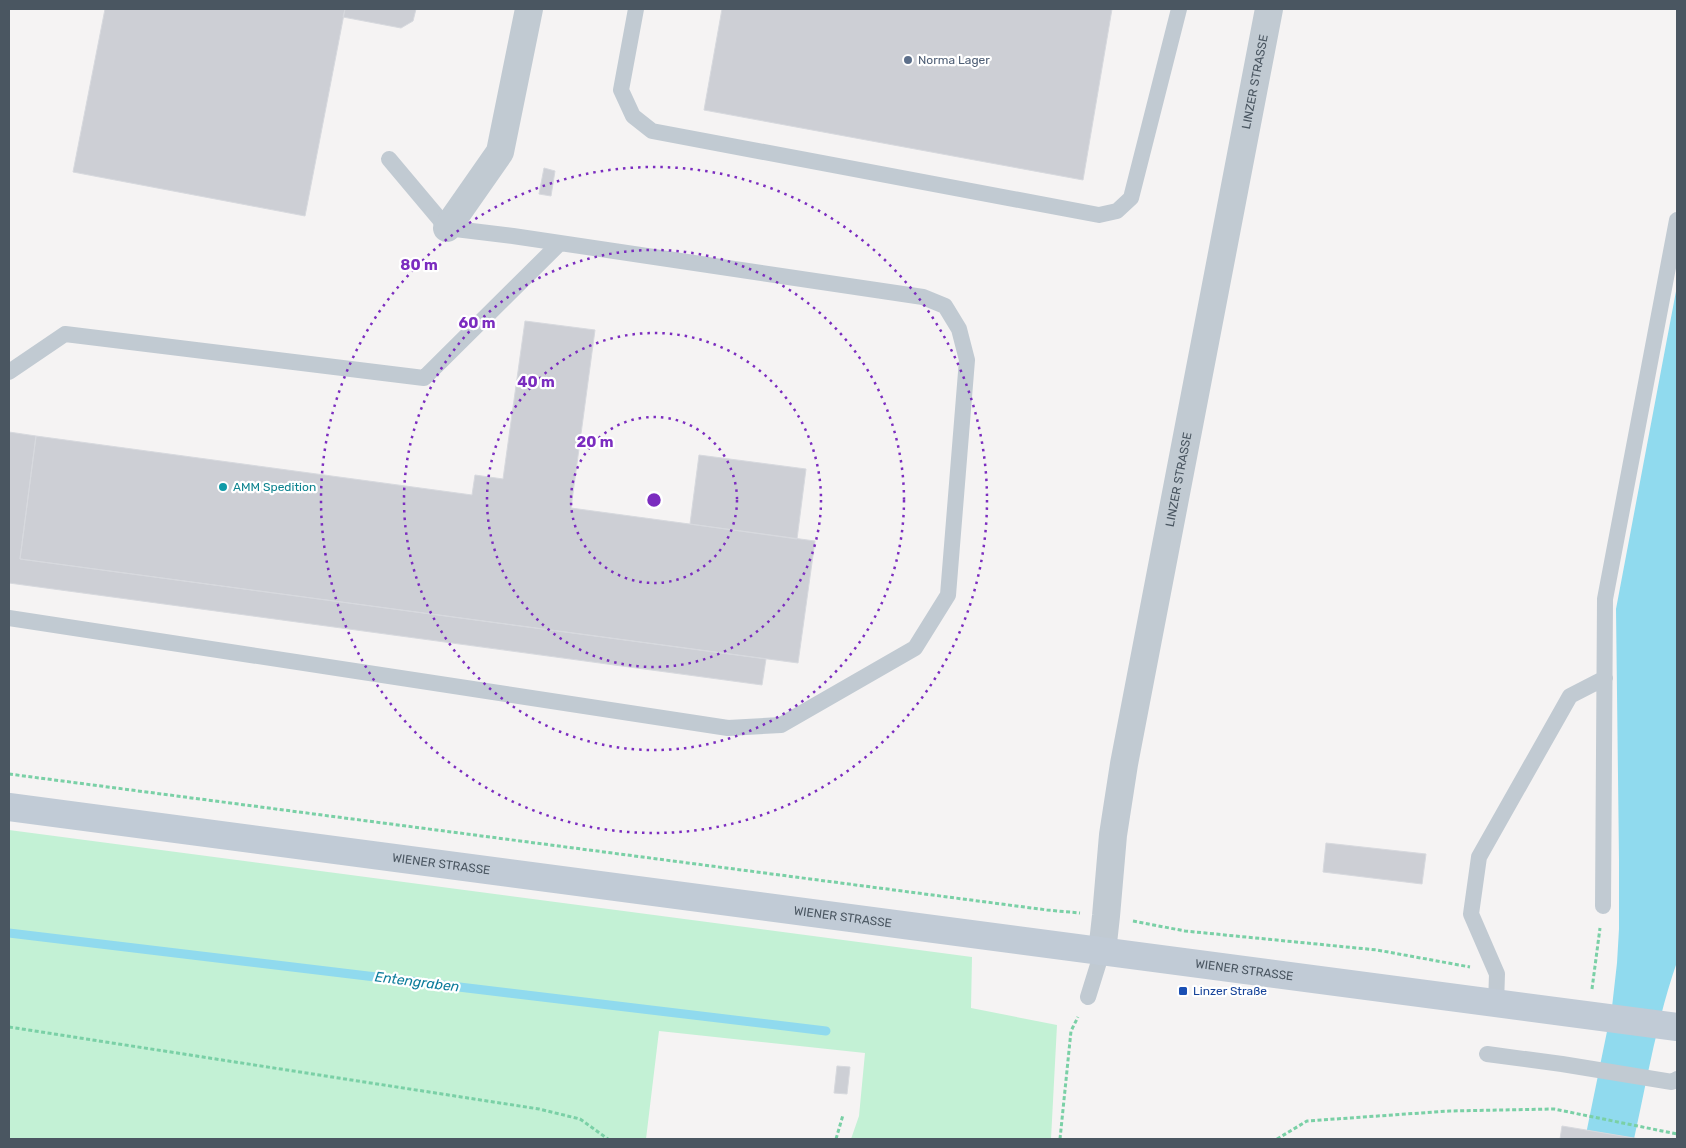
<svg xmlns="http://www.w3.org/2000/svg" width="1686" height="1148" viewBox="0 0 1686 1148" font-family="Rubik,sans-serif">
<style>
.green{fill:#c3f1d5}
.water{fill:#90daee}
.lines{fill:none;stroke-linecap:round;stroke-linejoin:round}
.stream{stroke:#90daee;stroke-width:9}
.building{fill:#cdcfd5;stroke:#d7d9de}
.path{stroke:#7ad0a6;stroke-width:3;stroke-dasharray:4 2.5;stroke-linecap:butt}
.service{stroke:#c1cad2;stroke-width:16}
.minor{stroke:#c1cad2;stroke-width:28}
.secondary{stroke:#c1cbd6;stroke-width:28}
.ring{fill:none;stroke:#7b2cbf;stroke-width:2.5;stroke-dasharray:2.5 5}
.service-dot{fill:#5c6f8a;stroke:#fff;stroke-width:2}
.culture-dot{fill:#0f9aa8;stroke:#fff;stroke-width:2}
.transit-dot{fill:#1a4fb4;stroke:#fff;stroke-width:2}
.labels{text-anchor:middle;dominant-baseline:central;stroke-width:4.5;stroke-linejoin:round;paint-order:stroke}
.service-label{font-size:12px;fill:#4e5e75;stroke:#fff;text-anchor:start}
.street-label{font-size:12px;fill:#4a5661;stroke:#fff}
.culture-label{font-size:12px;fill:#0d838f;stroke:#fff;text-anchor:start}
.transit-label{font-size:12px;fill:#164399;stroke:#fff;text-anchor:start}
.water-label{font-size:14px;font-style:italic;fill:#0c7c9b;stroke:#fff}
.centre{fill:#7b2cbf;stroke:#fff;stroke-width:2.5}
.ring-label{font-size:15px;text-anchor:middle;font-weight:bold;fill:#7b2cbf;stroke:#fff;stroke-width:4.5;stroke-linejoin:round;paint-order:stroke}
</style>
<rect width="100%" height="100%" fill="#f5f3f3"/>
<path class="green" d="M9 830 972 957 971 1008 1057 1025 1051 1139H851L859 1116 865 1053 659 1031 646 1139H9Z"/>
<path class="water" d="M1677 286V962C1657 1019 1647 1080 1634 1139H1585L1612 1007 1617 963 1619 929V860L1616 609Z"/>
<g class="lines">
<path class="stream" d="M9 933 826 1031"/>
</g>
<path class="building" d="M105 9H345L305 216 73 172Z
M345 9H416L413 21 401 28 343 17Z
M722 9H1112L1083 180 704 110Z
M544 168 555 171 551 196 539 194Z
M525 321 595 330 571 508 815 541 798 663 20 559 36 436 472 495 475 475 503 479Z
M9 432 36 436 20 559 766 659 762 685 9 583Z
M699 455 806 469 797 539 690 524Z
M1326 843 1426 854 1422 884 1323 872Z
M837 1066 850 1067 847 1094 834 1093Z
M1562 1126 1640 1139H1560Z"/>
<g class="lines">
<path class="path" d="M9 774 1047 910 1080 913
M1133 921 1185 931 1377 950 1470 967
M1592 989 1600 928
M9 1027 539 1109 580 1119 608 1139
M836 1139 843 1115
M1060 1139 1071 1031 1078 1017
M1277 1139 1307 1121 1449 1111 1554 1109 1677 1134"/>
<path class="service" d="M636 9 621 90 633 116 652 131 1099 215 1117 211 1131 198 1179 9
M9 372 65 334 424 378 560 243
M9 618 728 728 781 725 915 648 948 595 967 360 959 329 945 306 923 297 513 236 447 228 389 159
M1603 906 1605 599 1677 220
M1088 997 1102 952
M1496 1004 1497 974 1471 914 1479 857 1570 696 1605 678
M1487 1054 1562 1064 1672 1082 1677 1079"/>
<g class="minor">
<path d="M447 228 500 152 529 9"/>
<path id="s1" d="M1102 952 1106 916 1113 835 1124 764 1269 9"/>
</g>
<path class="secondary" id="s2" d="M9 807 1677 1027"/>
</g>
<g class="ring">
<circle cx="654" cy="500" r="83"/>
<circle cx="654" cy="500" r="167"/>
<circle cx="654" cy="500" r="250"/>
<circle cx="654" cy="500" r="333"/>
</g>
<circle class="service-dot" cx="908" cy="60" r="5"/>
<circle class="culture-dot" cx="223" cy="487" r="5"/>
<rect class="transit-dot" x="1178" y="986" width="10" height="10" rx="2.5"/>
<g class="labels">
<g class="service-label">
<text x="918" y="60">Norma Lager</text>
</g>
<g class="street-label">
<text stroke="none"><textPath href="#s1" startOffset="884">LINZER STRASSE</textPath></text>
<text stroke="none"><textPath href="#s1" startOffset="479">LINZER STRASSE</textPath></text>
<text stroke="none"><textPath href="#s2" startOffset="436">WIENER STRASSE</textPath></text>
<text stroke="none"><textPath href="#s2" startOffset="841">WIENER STRASSE</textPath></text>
<text stroke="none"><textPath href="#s2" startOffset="1246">WIENER STRASSE</textPath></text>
</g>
<g class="culture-label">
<text x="233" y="487">AMM Spedition</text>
</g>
<g class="transit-label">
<text x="1193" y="991">Linzer Straße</text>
</g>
<g class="water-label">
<text transform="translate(417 982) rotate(7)">Entengraben</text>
</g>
</g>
<circle cx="654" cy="500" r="8" class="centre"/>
<g class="ring-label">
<text x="419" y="270">80 m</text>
<text x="477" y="328">60 m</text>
<text x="536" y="387">40 m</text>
<text x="595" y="447">20 m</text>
</g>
<rect width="1686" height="1148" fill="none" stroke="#4a5661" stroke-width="20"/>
</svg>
